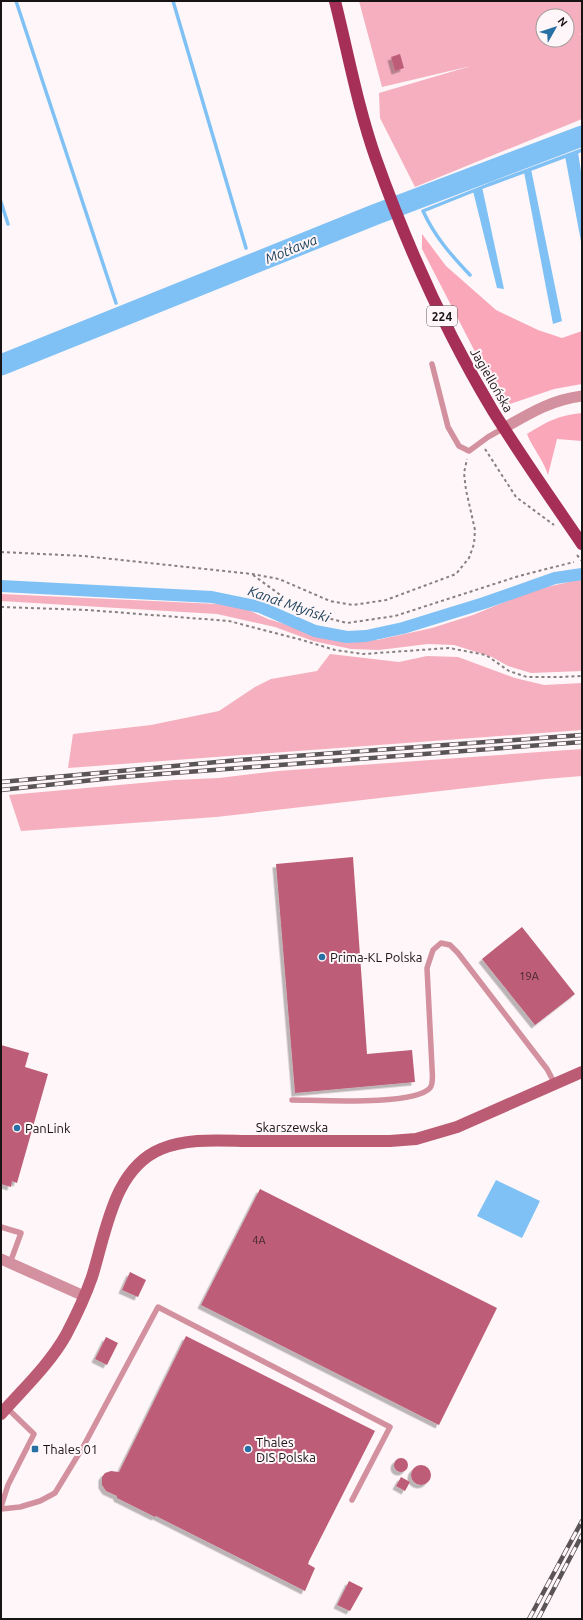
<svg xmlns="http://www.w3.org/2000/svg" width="583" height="1620" viewBox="0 0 583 1620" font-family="Ubuntu,sans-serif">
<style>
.green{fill:#f5afbe;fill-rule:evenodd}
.forest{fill:#fba7ba}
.water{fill:#7fc1f5}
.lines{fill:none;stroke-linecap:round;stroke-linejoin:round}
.stream{stroke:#7fc1f5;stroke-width:3.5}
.canal{stroke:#7fc1f5;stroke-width:12}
.river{stroke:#7fc1f5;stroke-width:21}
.building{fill:#bd5d77;filter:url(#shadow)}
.path{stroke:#868081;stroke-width:2;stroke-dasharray:3 3;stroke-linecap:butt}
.lane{stroke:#d3909f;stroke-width:5.5}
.street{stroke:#d3909f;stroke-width:11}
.secondary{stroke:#bb5b74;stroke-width:12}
.primary{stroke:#a62f57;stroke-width:12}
.rail-casing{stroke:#595456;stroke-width:4.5}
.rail{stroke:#fef6f8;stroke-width:3;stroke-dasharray:9;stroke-linecap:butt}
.poi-dot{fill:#2670a4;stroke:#fef6f8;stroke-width:1.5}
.labels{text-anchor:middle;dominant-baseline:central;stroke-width:4;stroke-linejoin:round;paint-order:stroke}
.number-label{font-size:11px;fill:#41262e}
.shield{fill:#fef6f8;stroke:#5d5859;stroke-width:1}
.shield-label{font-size:12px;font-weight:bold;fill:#181415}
.street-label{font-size:13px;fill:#181415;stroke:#fef6f8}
.poi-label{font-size:13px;fill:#181415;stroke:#fef6f8;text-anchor:start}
.water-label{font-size:14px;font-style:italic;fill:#1e425d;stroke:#fef6f8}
</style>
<defs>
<filter id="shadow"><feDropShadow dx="-3.5" dy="3.5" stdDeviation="0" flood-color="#0004"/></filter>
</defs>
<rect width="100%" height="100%" fill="#fef6f8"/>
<path class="green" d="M359 1H582V34L579 35H582V119L415 187 380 118 379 93 471 66 382 87ZM543 16H567V40H543Z
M582 579V671L531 673 508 666 492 657 454 645 428 644 379 650 351 649 313 641 275 627 217 614 1 601V594L218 604 246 609 268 619 338 640H377L432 628 473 615 534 590Z
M330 654 399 662 427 656 458 657 515 678 544 685 582 683V730L68 768 73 734 151 725 219 711 255 687 271 679 317 671Z
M582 749V776L545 779 216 817 21 831 9 795 174 780 219 778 278 771Z"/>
<path class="forest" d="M422 234 446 266 496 310 538 330 562 338 582 331V384L554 389 510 404 502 400 487 375 422 249Z
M582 413V441L557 439 548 475C543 459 533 449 527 434 546 422 559 415 582 413Z"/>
<path class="water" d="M578 152 582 178V247L565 156Z
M531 169 562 321 553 324 524 172Z
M482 187 504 289 497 288 473 191Z
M496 1180 540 1201 522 1238 477 1216Z"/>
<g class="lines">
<path class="stream" d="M16 1 116 303
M173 1 246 248
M1 202 8 224
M470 275C451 255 435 237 423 211L488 185 582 150"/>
<path class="canal" d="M1 586 212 597 260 607 315 631 347 637 366 636 403 628 484 603 555 578 582 574"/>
<path class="river" d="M1 365 374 215 582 136"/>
</g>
<path class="building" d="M400 54 404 68 395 71 391 57Z
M353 857 367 1054 412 1050 415 1082 295 1093 276 864Z
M522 927 575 994 535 1025 482 959Z
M1 1045 29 1053 25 1067 48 1074 17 1183 12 1181 11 1187 1 1184Z
M260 1189 497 1308 439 1425 201 1305Z
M130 1272 146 1280 138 1297 122 1290Z
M186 1336 375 1431 309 1561 308 1564 315 1568 305 1591 156 1516 155 1517 117 1498V1496L106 1491 102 1485V1477L105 1473 111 1471 119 1472Z
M106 1337 118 1343 107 1365 95 1359Z
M394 1465a7 7 0 1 1 14 0a7 7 0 1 1-14 0Z
M411 1475a10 10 0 1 1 20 0a10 10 0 1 1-20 0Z
M401 1477 410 1482 405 1491 396 1486Z
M349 1581 363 1588 350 1611 337 1605Z"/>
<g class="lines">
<path class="path" d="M485 449 516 497 554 525
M1 552 84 556 252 574 279 579 330 601 353 605 386 600 456 574 469 558 474 544 475 530 466 490 464 473 467 459
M577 555 582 561
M253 575 290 602 311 614 347 623 395 616 519 576 574 562
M1 607 88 610 229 621 302 640 335 650 363 654 449 648 486 655 509 671 527 677H560L582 676"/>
<path class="lane" d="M432 364 448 427 459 446 469 451 488 437 504 428
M292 1100C318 1100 414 1106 430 1088 434 1083 432 1073 432 1067L427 968 433 950 441 943 450 945 458 953 547 1069 555 1084
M1 1227 21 1233 10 1263
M1 1507 8 1485 34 1434 7 1408
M1 1509 20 1507 40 1501 55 1493 83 1447 158 1307 390 1427 352 1500"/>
<path class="street" d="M504 428C530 413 551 400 582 396
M1 1259 84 1296"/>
<path class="secondary" d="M1 1414C23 1389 49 1365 66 1335 76 1316 85 1297 92 1277 106 1233 113 1169 161 1149 189 1137 224 1141 254 1141 299 1141 344 1141 390 1141L416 1139 457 1127 582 1072"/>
<path class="primary" d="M335 1C348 53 358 108 376 159 407 246 445 331 493 411 521 456 552 500 582 544"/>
<g class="rail-casing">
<path id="rail" d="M1 782 239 760 582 735
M1 790 121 777 582 742
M529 1619 582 1521
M538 1619 582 1535"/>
</g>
<use href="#rail" class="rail"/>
</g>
<g class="poi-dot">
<circle cx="322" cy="957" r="4"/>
<circle cx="17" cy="1128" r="4"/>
<rect x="31" y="1445" width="8" height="8" rx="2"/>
<circle cx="248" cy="1449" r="4"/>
</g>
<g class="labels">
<g class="number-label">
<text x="529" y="976">19A</text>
<text x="259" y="1240">4A</text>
</g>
<rect class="shield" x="427" y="306" width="30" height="20" rx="3"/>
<g class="shield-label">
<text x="442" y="316">224</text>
</g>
<g class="street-label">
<text transform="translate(492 380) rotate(60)">Jagiellońska</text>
<text x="292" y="1127">Skarszewska</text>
</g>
<g class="poi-label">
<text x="330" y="957">Prima-KL Polska</text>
<text x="25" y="1128">PanLink</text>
<text x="256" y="1442">Thales<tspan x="256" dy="15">DIS Polska</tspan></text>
<text x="43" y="1449">Thales 01</text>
</g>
<g class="water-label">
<text transform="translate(291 249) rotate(-22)">Motława</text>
<text transform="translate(289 604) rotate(19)">Kanał Młyński</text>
</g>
</g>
<rect width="583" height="1620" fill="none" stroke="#181415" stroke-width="4"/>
<g transform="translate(555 28) rotate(51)"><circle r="19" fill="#fef6f8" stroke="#a29c9d"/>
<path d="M0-3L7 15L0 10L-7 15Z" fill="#2670a4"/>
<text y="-6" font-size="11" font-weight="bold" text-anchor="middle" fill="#181415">N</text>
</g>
</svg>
